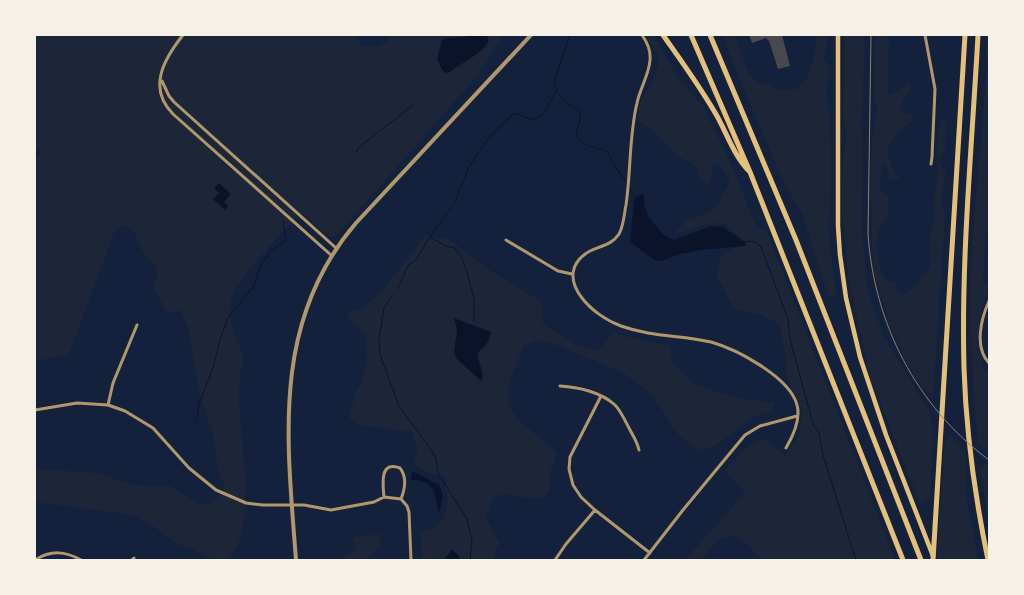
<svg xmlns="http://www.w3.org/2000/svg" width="1024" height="595" viewBox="0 0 1024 595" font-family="'Zilla Slab',serif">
	<rect width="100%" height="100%" fill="#14213d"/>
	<path fill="#1d2539" d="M35,35h320l7,11 18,1 13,-12h111l-26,40 -142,161h-8l-27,-24c-18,22 -64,64 -70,89 -3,12 1,27 5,38 2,6 6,11 7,17 1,7 -2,13 -3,19 -1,7 -1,15 -1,23 0,37 21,139 -13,162h-14l-21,-12 -12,-3 -30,-22 -16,-8 -98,-13v-33l63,4 34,12 38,1 28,17 8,2 12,-7 6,-14 -6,-14 -5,-36 -15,-45 -9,-59 -9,-20 -12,4 -15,-27 5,-11 -3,-12 -10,-8 -10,-22 -5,-7c-7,-2 -11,-1 -16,6l-45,121 -34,7v-198l7,-14 -7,-2z
		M645,35h9l24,43 25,28 30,62 22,56 5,6h6l129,330h-135l-11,-15 -15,-10 -15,4 -18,21h-16l60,-67 -21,-22 20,-22 20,-11 21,18 14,-21 3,-25 -14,-30 -3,-26 -6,-31 -18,-8 -27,-6 -18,-35 5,-18 12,-8 12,-2 1,-3 -21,-19 -16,-1 -35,12 10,-13 26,-10 9,-10 11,-20 -4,-6 -6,-12h-6l-5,21 -12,-8 1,-5 -4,-7 -15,-8 -21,-22 -21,-15 3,-17 12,-21 7,-19 -1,-6z
		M722,35h13c4,12 11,36 19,44 5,5 13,6 19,7l1,3c8,1 16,3 24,-1 12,-6 19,-41 19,-53h11l-4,25 4,4 1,10 -2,14 4,59v48l-3,33 8,65 -2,4 -6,-2 -21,-66c-1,-12 -9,-21 -15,-32 -4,-7 -6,-14 -11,-21 -20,-47 -40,-93 -59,-141z
		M845,35h19l-1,73 -3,17 2,6 1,30 -2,69 3,18 3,40 17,49 45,74 4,16 -3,72 -10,4 -50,-127 -21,-95 -7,-70 1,-53 4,-23 -4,-19z
		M875,35h14l-1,59 2,1 20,-12 1,5 -9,14 -2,9 12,4 2,4c-10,9 -28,21 -26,36 1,6 5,14 7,20l6,1 -6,4h-6l-2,-17h-5l-2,26 8,6c1,10 2,19 -4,27 -2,3 -5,6 -6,9 -4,15 1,37 8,50l10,2 2,9 5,3 11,-8 16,-20v-31l5,-17 -1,-16 4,-35c-3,-7 0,-43 4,-49h4l-1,31 -6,9v4l7,8 -5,31 4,12 -12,183c-20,-15 -33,-50 -44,-73v-3l-15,-47 -3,-44 2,-15 -3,-16 2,-58 5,-35 -3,-6z
		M987,35h2v187l-3,12 -3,47 6,5c-10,33 -15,52 -4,86l4,2v79l-11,-10c-6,-63 -9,-127 -6,-191 4,-62 10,-124 15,-186l-1,-11z
		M426,235l22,4 40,30 54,33 1,22 36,22 20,5 13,-18 57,13 3,15 21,23 48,15 33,3 -2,8 -18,7 -35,26 -18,9 -21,-15 -29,-44 -29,-21 -68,-28 -18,-4 -12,5 -15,38 -1,21 10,16 40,33 -9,21 1,16 -7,8 -21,-1 -16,-4 -13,5 -7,20 13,25 -7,17h-51l-2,-2 -4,2h-13l-2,-28c33,-7 27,-27 26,-54l-17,-5 -15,-9 4,-16 -7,-16 -53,-7 -9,-8 6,-22 8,-16 4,-21 -1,-23 -19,-19 4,-5 11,-2 21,-19z
		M952,436l14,20 1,43 11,61h-39l-2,-6 8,-115z
		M985,464l4,3v57l-9,-55z
		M380,534l-1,12 -11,13 -30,1 16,-9 2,-4 -3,-8 2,-2z"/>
	<path fill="#0b132b" d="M471,35h15l3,5c-4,12 -28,23 -39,32l-4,1 -4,-3 -5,-11 5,-19c9,-4 19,-1 29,-5z
		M219,183l12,11 -7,8 4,4 -3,4 -12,-11 6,-6 -5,-5z
		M641,194l3,2 1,11 4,10 14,18 11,5 37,-14 12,1 23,16 -1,3 -44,4 -21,4 -19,7 -7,-1 -24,-18 4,-42 1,-3z
		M454,318l37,14 -3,10 -10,11c-1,10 8,19 3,28l-23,-21 -4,-7 3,-23z
		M414,472l25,13 4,10 -3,16 -2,1c-2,-20 -5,-32 -27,-32v-7z
		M452,549l7,7 1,4h-16z"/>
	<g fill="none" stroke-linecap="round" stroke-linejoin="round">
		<path stroke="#0b132b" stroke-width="1" d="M570,35l-16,47c3,15 13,22 26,29v10l-4,12c5,14 21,14 32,19l4,10 15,21
			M356,153l2,-5 55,-43
			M629,186l6,12
			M455,202l14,-35 21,-31 24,-23 19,7 11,-7 12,-22
			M430,237l16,9 9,2 7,10 5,14 7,26v23
			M745,242c8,-1 9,-2 16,5l27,72 2,20 20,74 4,13 5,7 4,22 33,105
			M398,288l11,-24 6,-3 15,-24 21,-29
			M393,295l-9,13 -5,31 1,16 19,51 33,45 4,8 2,14 29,46 5,21 -2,20
			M196,422l3,-18 14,-36 7,-28 8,-22 25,-31 7,-20 11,-17 11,-6 4,-5 -3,-18"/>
	</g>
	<path fill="#48494c" d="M749,35h33l8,31 -12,3 -9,-28 -3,-3 -14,5z"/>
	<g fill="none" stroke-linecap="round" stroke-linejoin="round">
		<path stroke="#b1986c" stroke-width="3" d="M183,35c-19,24 -36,53 -10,79l158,141
			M642,35c5,7 9,15 8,25 -1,15 -10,28 -13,43 -8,33 -6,68 -11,102 -2,9 -2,20 -7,29 -7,11 -19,12 -29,17 -20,11 -22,29 -8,47 9,12 25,23 39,28 31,11 60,9 90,16 25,7 79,35 86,63 4,14 -4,31 -11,43
			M925,35l10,54 -3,68 -1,7
			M162,81l7,15 5,6 162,146
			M506,240l52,31 14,3
			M989,301c-8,18 -15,46 0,62
			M560,386c18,1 41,6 55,19 6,6 10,16 14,23 4,8 8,13 10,22
			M601,396l-31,61 -1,12 4,16 8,12 14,13 55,43
			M108,405l5,-22 24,-58
			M35,410l42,-7 31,2 17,6 28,17 36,40 27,22 30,13 17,2h41l27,5 43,-8 10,-5 17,2
			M384,497c-1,-12 -5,-37 16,-29 7,9 5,21 1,31
			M401,499l6,7 2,6 2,48
			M35,560c16,-10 30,-9 46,0
			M132,560l2,-2
			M555,560l11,-16 29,-34
			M644,560l39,-50 62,-75 15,-9 37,-10"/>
		<path stroke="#b1986c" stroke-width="4" d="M296,560c-9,-120 -25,-238 60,-337l175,-188"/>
		<path stroke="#e5c07b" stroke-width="4.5" d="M838,35v191l2,29 6,43 14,59 26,78 47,121"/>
		<path stroke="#e5c07b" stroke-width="5" d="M663,35c19,27 38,53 54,81 10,18 17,39 31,54
			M691,35l59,137 153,388
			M710,35l86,205 125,320
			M978,35c-6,111 -17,222 -14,333 2,65 11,129 24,192
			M933,560l32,-525"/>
		<path stroke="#918062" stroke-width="1" d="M871,35l-3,199c6,89 48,172 121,226"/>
	</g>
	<rect width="1024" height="595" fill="none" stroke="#f6f1e7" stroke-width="72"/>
</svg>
